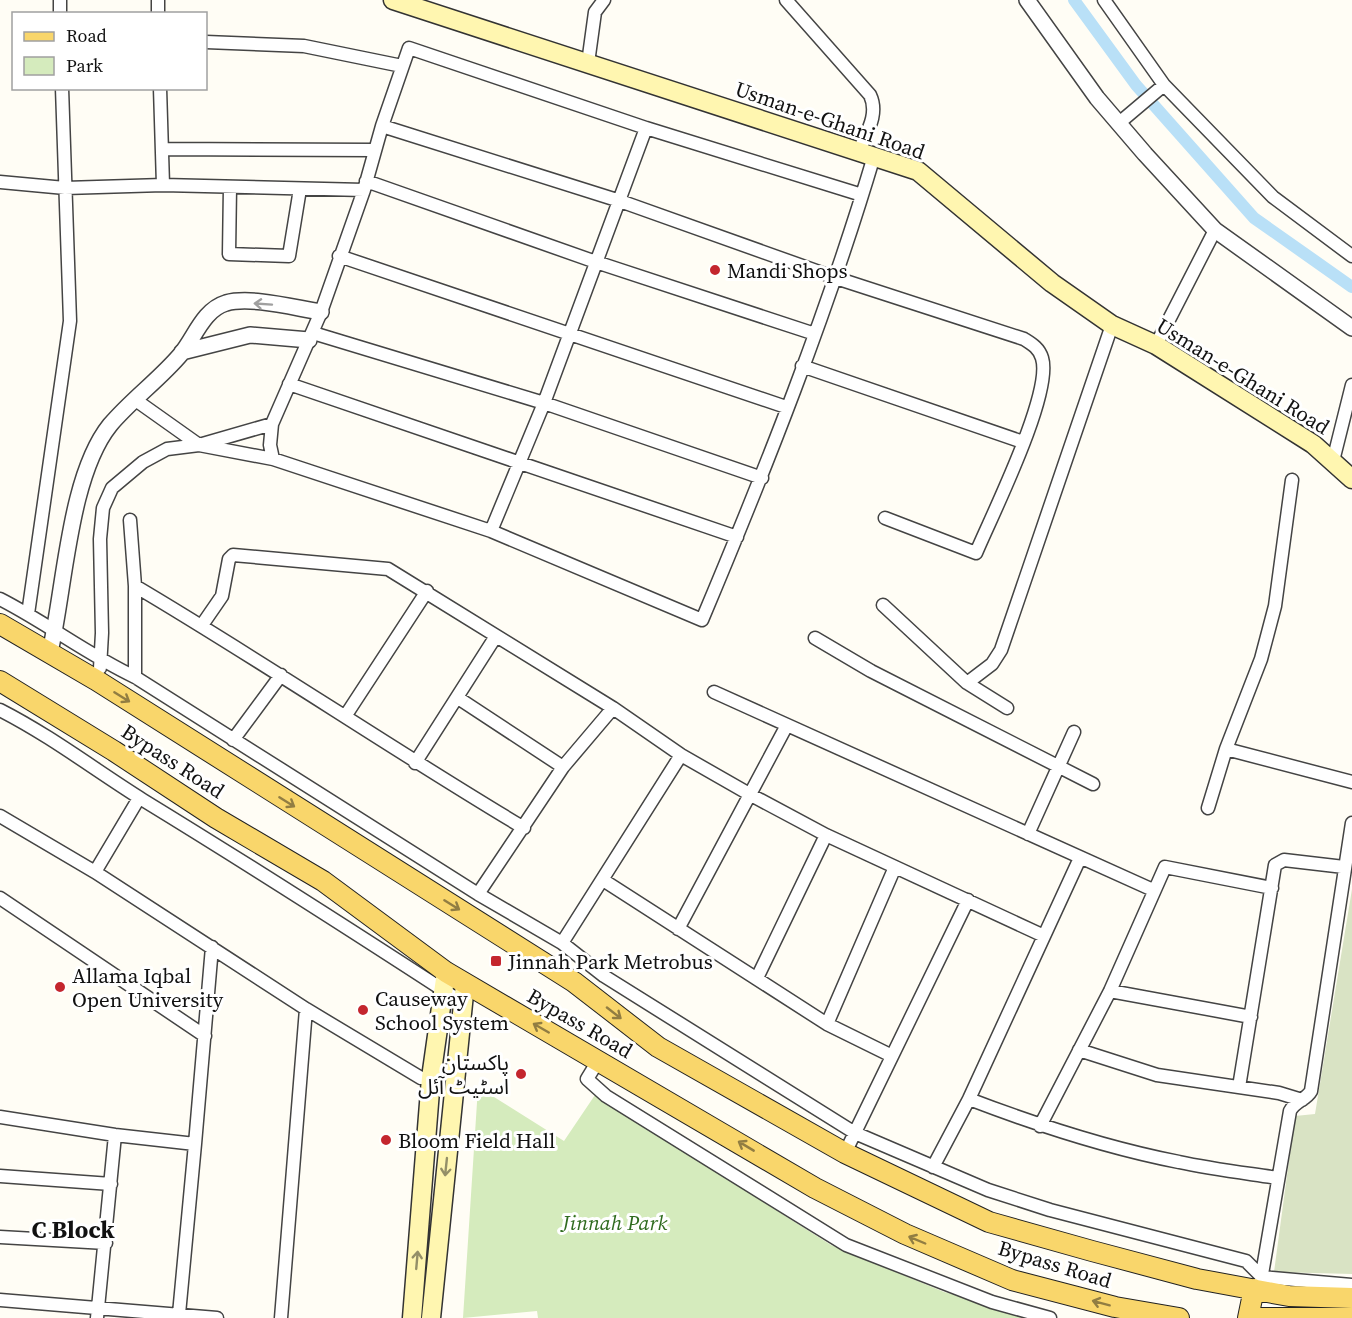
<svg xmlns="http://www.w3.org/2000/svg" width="1352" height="1318" viewBox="0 0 1352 1318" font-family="'Source Serif 4','Noto Sans Arabic',serif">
	<rect width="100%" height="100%" fill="#fffdf5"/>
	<path fill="#d5ebbd" d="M478,1087l86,54 31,-46 236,150 113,47 104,26h-510l-1,-7 -74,7z"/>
	<path fill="#d9e3c4" d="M1352,889v385l-78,-2 21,-156 20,-2z"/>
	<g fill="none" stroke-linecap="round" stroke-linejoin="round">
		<path stroke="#b9e0f7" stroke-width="12" d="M1074,0l62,85 118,133 98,69"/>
		<g stroke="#444" stroke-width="15">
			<path id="minor" d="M60,0v14
				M158,0v14
				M786,0l84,95c9,19 -3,37 -11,56
				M1104,0l60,85 109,112 79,59
				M206,42l98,4 98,20
				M588,63l7,-51 9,-12
				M160,88l3,97
				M1119,123l45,-38
				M382,126l238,75 216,77 188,61c8,5 15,9 18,19 11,35 -50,157 -66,195l-91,-35
				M162,149l213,1
				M366,181l230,81 219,72
				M0,182l65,6 98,-3 201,5
				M230,187l-1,67 60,2 11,-67
				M862,195l-216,-67 -237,-80 -27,78 -18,64 -43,122 -49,112 -2,21 3,14 218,72 211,89c64,-152 125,-306 172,-464
				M339,256l447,151
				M313,333l231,70 218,75
				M1156,345l59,-115
				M802,366l221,76
				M289,384l448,153
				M137,401l62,44 74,14
				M1333,461l19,-76
				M130,520l5,66v91
				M491,531l53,-128 102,-275
				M135,586c132,78 258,164 389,242
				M0,599c47,24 88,56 135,78l343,217 84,49 42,33 251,157 133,57 62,20 196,51 16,16 90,8
				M883,605l84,78 40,25
				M28,614l42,-293 -8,-233
				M202,625l20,-29 7,-37 4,-4 155,14 225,139 68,47 70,40 75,40 218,101
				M815,638l56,33 222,113
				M100,668l2,-35 -2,-94 3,-31 9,-20 31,-26 24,-13 32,-4 73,-21
				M967,683l25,-19 9,-14 111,-325
				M714,692l439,198
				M458,698l105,69
				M0,710c51,26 95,60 143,90 108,66 214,134 320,203
				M346,715l81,-124
				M233,740l48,-65
				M1226,749l126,33
				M415,763l81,-127
				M1208,808l18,-59 35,-90 14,-53 17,-126
				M0,816l95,56 211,137 -25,309
				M1028,834l46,-102
				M95,872l44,-74
				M603,880l224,144 65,32
				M478,894l85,-127 50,-59
				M0,898l205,138
				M678,929l109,-204
				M562,943l119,-188
				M757,978l69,-143
				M1110,991l141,26
				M306,1009l115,69h10l25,-11
				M827,1024l68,-157
				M1079,1050l78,25 122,18 23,7
				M598,1061l-11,18 19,17 240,149 146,57 58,16
				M1239,1087l36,-222 9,-5 60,7
				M969,1099c68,26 138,49 210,63 32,7 66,11 99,16
				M0,1117l115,18 80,9 -16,170
				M1040,1126l70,-135 55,-124 107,21
				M195,1144l17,-197
				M845,1153l123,-253
				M933,1167l36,-68 111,-241
				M0,1176l111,8
				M0,1237l106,6
				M1261,1280l29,-169c5,-10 16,-11 21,-20l41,-268
				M0,1300l217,18
				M97,1318l18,-183"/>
		</g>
		<g stroke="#444" stroke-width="18">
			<path id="tertiary" d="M1027,0l70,98 48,56 70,76 137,98
				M182,352l68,-17 59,5
				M50,652c15,-65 19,-176 60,-227 21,-25 50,-46 71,-71 14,-17 22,-44 45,-51 25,-7 69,5 95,9"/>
		</g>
		<g stroke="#333" stroke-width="21">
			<path id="secondary" d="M393,0l525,171 134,112 60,42 44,20 157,99 39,35
				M412,1318l19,-240 15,-106
				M431,1318l34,-334"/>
		</g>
		<g stroke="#222" stroke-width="22">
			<path id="primary" d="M0,624l96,56 478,302 84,65 187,106 144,69 103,29 105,28 92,17 63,2
				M0,681l114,70 102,67 107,63 123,91 369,216 90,46 107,46 103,27 64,11
				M1248,1318l6,-29
				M1261,1318h91"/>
		</g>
		<use href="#minor" stroke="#fff" stroke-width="12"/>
		<use href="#tertiary" stroke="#fff" stroke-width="15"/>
		<use href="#secondary" stroke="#fff6b0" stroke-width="18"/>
		<use href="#primary" stroke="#f9d66b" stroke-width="20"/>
	</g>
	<defs><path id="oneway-shaft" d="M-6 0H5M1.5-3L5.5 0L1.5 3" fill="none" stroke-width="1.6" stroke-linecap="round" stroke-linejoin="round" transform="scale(1.5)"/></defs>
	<use stroke="#a0a0a0" href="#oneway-shaft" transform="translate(263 304) rotate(-176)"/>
	<g stroke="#917d42">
		<use href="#oneway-shaft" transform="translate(122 697) rotate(32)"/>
		<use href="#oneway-shaft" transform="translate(287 802) rotate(32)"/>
		<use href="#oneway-shaft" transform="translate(452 905) rotate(32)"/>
		<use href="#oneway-shaft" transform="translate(614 1013) rotate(38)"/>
		<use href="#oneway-shaft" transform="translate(541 1028) rotate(-150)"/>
		<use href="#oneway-shaft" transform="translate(746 1146) rotate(-149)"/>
		<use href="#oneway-shaft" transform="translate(917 1240) rotate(-157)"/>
		<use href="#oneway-shaft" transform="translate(1101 1303) rotate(-165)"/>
	</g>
	<g stroke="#948f68">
		<use href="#oneway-shaft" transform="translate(446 1167) rotate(96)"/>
		<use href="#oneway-shaft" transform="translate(417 1260) rotate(-85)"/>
	</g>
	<g fill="#c4262e" stroke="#fff" stroke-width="2">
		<circle cx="715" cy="270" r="6"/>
		<rect x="490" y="955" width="12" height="12" rx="3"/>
		<circle cx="60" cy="987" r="6"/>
		<circle cx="363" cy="1010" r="6"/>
		<circle cx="521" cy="1074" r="6"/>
		<circle cx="386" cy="1140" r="6"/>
	</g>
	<g text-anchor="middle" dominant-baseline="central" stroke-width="6" stroke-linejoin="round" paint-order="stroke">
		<g font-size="21" fill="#111" stroke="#fff">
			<text transform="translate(830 120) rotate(19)">Usman-e-Ghani Road</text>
			<text transform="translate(1243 376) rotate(32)">Usman-e-Ghani Road</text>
			<text transform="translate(173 761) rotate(33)">Bypass Road</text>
			<text transform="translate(580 1023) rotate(30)">Bypass Road</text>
			<text transform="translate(1055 1264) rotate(17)">Bypass Road</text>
		</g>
		<g font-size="21" fill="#111" stroke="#fff" text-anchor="start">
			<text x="727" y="270">Mandi Shops</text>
			<text x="508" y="961">Jinnah Park Metrobus</text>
			<text x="72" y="975">Allama Iqbal<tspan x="72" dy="24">Open University</tspan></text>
			<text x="375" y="998">Causeway<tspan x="375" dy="24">School System</tspan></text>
			<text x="509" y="1062" text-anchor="end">پاکستان<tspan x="509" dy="24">اسٹیٹ آئل</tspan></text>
			<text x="398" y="1140">Bloom Field Hall</text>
		</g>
		<g font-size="21" font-style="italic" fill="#2f6b1f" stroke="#fff">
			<text x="615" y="1222">Jinnah Park</text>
		</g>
		<g font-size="24" font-weight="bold" fill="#111" stroke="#fff">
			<text x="73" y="1229">C Block</text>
		</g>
	</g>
	<rect x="12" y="12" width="195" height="78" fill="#ffffff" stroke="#a0a0a0" stroke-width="1.5"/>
	<rect x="24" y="32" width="30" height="9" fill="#f9d66b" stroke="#a0a0a0" stroke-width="1.5"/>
	<text x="66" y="42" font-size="18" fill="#111111">Road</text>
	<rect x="24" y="57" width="30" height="18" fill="#d5ebbd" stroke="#a0a0a0" stroke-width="1.5"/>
	<text x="66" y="72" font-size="18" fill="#111111">Park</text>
</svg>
